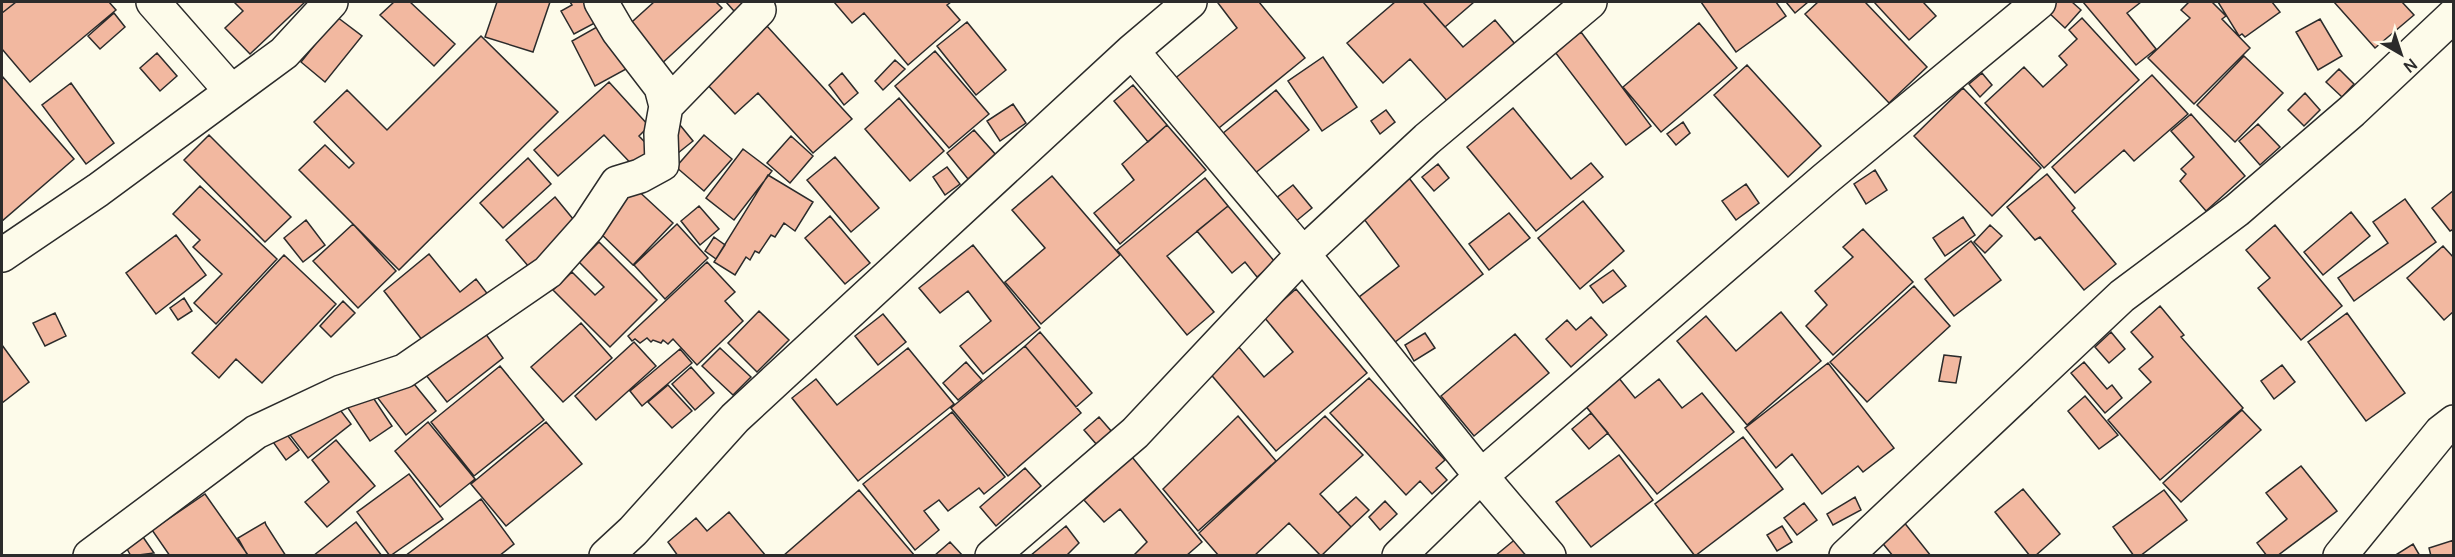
<svg xmlns="http://www.w3.org/2000/svg" width="2455" height="557" viewBox="0 0 2455 557" font-family="Manrope,sans-serif">
	<rect width="100%" height="100%" fill="#fdfbea"/>
	<path fill="#f2b8a0" stroke="#2b2b2b" stroke-width="1.5" d="M2,2h14l-14,11z
		M16,2h93l7,8 -86,72 -28,-33v-36z
		M234,2h71l-55,52 -25,-26 18,-17z
		M394,2h16l45,42 -21,22 -54,-51z
		M497,2h53l-17,50 -48,-15z
		M570,2h27l9,15 -32,17 -13,-23 11,-6z
		M654,2h62l6,6 -64,59 -35,-37z
		M726,2h21l-13,9z
		M834,2h117l-4,3 13,15 -52,45 -44,-52 -12,10z
		M1220,2h39l46,56 -91,74 -41,-52 64,-52 -19,-25z
		M1395,2h28l40,45 32,-27 20,24 -66,59 -39,-44 -27,24 -36,-40z
		M1423,2h51l-29,25z
		M1701,2h75l10,14 -50,36z
		M1786,2h22l-13,11z
		M1818,2h47l62,65 -38,36 -84,-89z
		M1874,2h49l13,14 -27,24z
		M2055,2h17l9,8 -16,18 -18,-17z
		M2083,2h58l-14,11 29,36 -20,16z
		M2189,2h23l14,14 -4,3 28,29 -56,56 -46,-46 42,-40 -9,-8z
		M2218,2h54l8,10 -35,25 -3,-3 -3,2z
		M2334,2h68l12,13 -39,33z
		M114,13l11,14 -25,22 -12,-13z
		M337,17l25,19 -37,46 -24,-20z
		M2082,18l57,62 -95,88 -59,-65 39,-36 19,20 24,-22 -8,-9 18,-17 -8,-9z
		M2320,19l22,37 -24,14 -22,-38z
		M967,22l39,48 -30,25 -39,-49z
		M604,23l24,45 -33,18 -23,-45z
		M1699,23l38,45 -76,64 -38,-45z
		M766,25l86,94 -39,34 -55,-60 -23,21 -31,-33z
		M1581,32l70,94 -25,19 -71,-93z
		M481,36l77,76 -159,158 -100,-100 26,-25 24,23 5,-5 -40,-41 33,-32 40,40z
		M935,51l54,63 -40,34 -54,-62z
		M157,53l20,23 -17,15 -20,-23z
		M2244,56l39,37 -48,49 -38,-37z
		M1323,57l34,50 -35,24 -34,-50z
		M895,60l10,9 -22,21 -8,-9z
		M1747,65l74,81 -33,31 -74,-82z
		M2339,69l15,15 -12,13 -16,-15z
		M842,73l16,20 -14,12 -15,-20z
		M1982,73l10,12 -12,12 -11,-13z
		M2152,75l36,39 -54,47 -10,-11 -49,43 -23,-26z
		M2,76l72,83 -72,62z
		M609,82l40,44 -10,10 18,19 -18,17 -35,-37 -46,41 -24,-26z
		M71,83l43,60 -28,21 -44,-59z
		M1133,85l34,40 -19,17 -34,-41z
		M1963,88l78,80 -49,48 -78,-80z
		M1276,90l33,40 -55,44 -32,-40z
		M2305,93l15,17 -16,16 -16,-16z
		M899,98l45,53 -34,30 -45,-52z
		M1013,104l13,19 -26,18 -13,-20z
		M1513,108l58,71 20,-16 12,14 -67,54 -69,-84z
		M1386,110l9,12 -15,12 -9,-13z
		M2191,114l54,62 -39,35 -26,-30 6,-7 -5,-5 13,-12 -23,-26z
		M1683,122l7,11 -14,12 -9,-11z
		M2258,124l22,23 -20,18 -21,-24z
		M680,125l13,16 -15,12 -13,-16z
		M1167,125l39,45 -86,74 -26,-31 40,-33 -12,-16z
		M974,130l22,25 -28,24 -21,-26z
		M209,135l82,82 -26,25 -81,-82z
		M704,135l28,24 -28,32 -28,-24z
		M791,136l22,20 -23,27 -23,-20z
		M743,149l29,22 -38,49 -28,-22z
		M835,157l44,51 -28,24 -44,-52z
		M528,158l23,26 -48,44 -23,-25z
		M1438,164l11,14 -15,13 -12,-14z
		M947,167l13,17 -15,11 -12,-18z
		M1875,170l12,20 -21,14 -12,-20z
		M2047,174l28,34 -3,3 44,53 -32,26 -44,-53 -5,3 -28,-33z
		M768,175l45,27 -18,29 -11,-8 -9,14 -4,-2 -12,18 -4,-2 -5,9 -4,-3 -11,18 -21,-13z
		M1052,176l68,79 -79,69 -36,-42 40,-34 -33,-38z
		M1205,178l23,28 -61,50 47,56 -27,23 -70,-85z
		M1409,178l74,96 -93,72 -36,-45 45,-35 -38,-51z
		M1746,184l13,19 -23,17 -14,-19z
		M1293,185l19,23 -23,19 -18,-25z
		M200,186l77,73 -61,65 -22,-21 28,-29 -29,-27 7,-7 -27,-26z
		M633,186l40,37 -40,42 -39,-38z
		M2454,190v39l-4,2 -18,-23z
		M555,197l23,28 -49,42 -23,-27z
		M2405,199l31,43 -82,59 -16,-23 50,-35 -15,-21z
		M1583,201l41,50 -44,38 -42,-51z
		M699,206l20,23 -19,16 -19,-24z
		M1228,206l47,56 -18,15 -12,-15 -13,11 -35,-42z
		M2351,212l19,24 -47,39 -19,-23z
		M1509,213l21,25 -41,32 -20,-26z
		M830,216l40,47 -25,21 -40,-46z
		M1963,217l12,18 -30,21 -12,-18z
		M306,220l19,25 -22,17 -19,-24z
		M353,224l43,47 -38,37 -45,-47z
		M677,224l31,34 -43,41 -31,-34z
		M1990,225l12,11 -17,17 -11,-11z
		M2275,225l67,81 -41,34 -43,-52 12,-10 -24,-28z
		M1863,229l50,53 -80,73 -27,-29 21,-21 -12,-14 38,-34 -10,-10z
		M176,235l30,40 -50,39 -30,-41z
		M714,237l11,8 -9,14 -11,-8z
		M1971,241l30,39 -47,36 -29,-37z
		M599,242l58,58 -47,47 -57,-57 19,-18 23,23 9,-8 -25,-25z
		M973,245l67,83 -57,46 -23,-28 31,-25 -23,-30 -28,22 -21,-25z
		M2443,246l11,12v53l-10,9 -37,-42z
		M429,254l31,38 16,-13 17,22 -63,49 -46,-59z
		M284,255l52,49 -74,79 -26,-24 -17,19 -27,-25z
		M707,262l28,30 -10,9 18,20 -46,44 -24,-26 -5,5 -5,-4 -2,3 -8,-3 -2,2 -4,-4 -7,5 -5,-4 -3,2 -4,-5z
		M1613,270l13,16 -23,17 -13,-17z
		M1914,286l36,40 -83,76 -37,-40z
		M1296,289l71,84 -91,78 -68,-80 30,-25 26,31 29,-25 -29,-35z
		M184,298l8,13 -14,9 -8,-12z
		M343,301l12,12 -24,24 -11,-11z
		M2160,306l24,29 -3,2 62,71 -83,72 -52,-60 43,-38 -12,-13 14,-12 -22,-25z
		M759,311l30,29 -32,32 -29,-29z
		M1781,312l40,49 -74,64 -70,-84 29,-25 30,35z
		M55,313l11,23 -21,10 -12,-23z
		M2347,313l58,80 -39,28 -58,-79z
		M883,314l23,28 -28,23 -23,-29z
		M1591,317l16,18 -36,32 -25,-28 21,-19 9,10z
		M581,323l31,35 -49,44 -32,-35z
		M480,326l23,32 -56,44 -25,-32z
		M1040,332l52,61 -16,14 -51,-61z
		M2111,332l14,17 -16,14 -14,-16z
		M1425,333l10,15 -21,13 -9,-16z
		M1515,334l34,39 -75,63 -33,-40z
		M634,342l22,24 -60,54 -21,-24z
		M2,345l27,37 -27,21z
		M1025,346l56,67 -73,63 -57,-68z
		M720,348l31,29 -18,18 -31,-29z
		M908,348l46,56 -96,77 -66,-83 24,-19 21,26z
		M680,349l12,14 -50,43 -12,-15z
		M1944,355l17,2 -5,26 -17,-2z
		M966,362l16,18 -24,20 -15,-17z
		M2084,362l23,27 5,-4 10,13 -17,15 -34,-40z
		M1828,363l66,85 -31,24 -5,-6 -36,28 -30,-40 -16,14 -31,-40z
		M2282,365l13,17 -21,17 -13,-18z
		M500,366l44,54 -70,56 -43,-54z
		M691,367l23,26 -19,17 -23,-26z
		M406,374l30,37 -30,24 -29,-38z
		M1618,377l17,21 24,-19 23,29 20,-15 32,39 -77,62 -73,-90z
		M1369,378l76,82 -9,8 11,12 -15,14 -12,-13 -14,14 -76,-82z
		M668,385l24,26 -20,17 -24,-26z
		M366,387l26,39 -22,15 -26,-39z
		M2085,396l33,39 -19,14 -31,-38z
		M331,398l20,26 -43,34 -21,-27z
		M2242,410l19,20 -80,72 -18,-19z
		M952,412l53,65 -21,17 -5,-6 -31,23 -9,-11 -15,11 15,19 -24,20 -52,-66z
		M1591,413l17,20 -19,16 -17,-20z
		M1238,416l38,45 -78,70 -35,-42z
		M1325,416l38,39 -43,39 31,33 -30,29 -32,-33 -35,33h-35l-20,-23z
		M1099,417l13,15 -15,13 -13,-15z
		M428,422l47,57 -35,28 -45,-56z
		M546,422l36,42 -76,62 -35,-42z
		M285,432l14,18 -13,10 -13,-18z
		M1743,437l40,52 -88,67 -40,-52z
		M336,440l39,46 -48,41 -22,-25 24,-20 -17,-22z
		M1619,455l34,45 -62,47 -35,-45z
		M1132,457l70,85 -16,14h-53l14,-14 -27,-33 -16,13 -20,-22z
		M2301,466l36,45 -60,45h-10l-10,-13 30,-24 -21,-26z
		M1025,468l16,18 -45,40 -16,-19z
		M409,474l34,45 -53,37 -33,-44z
		M2023,489l37,45 -25,22h-5l-35,-44z
		M859,490l56,66h-132z
		M2164,490l23,30 -47,36h-6l-21,-29z
		M205,494l43,61 -78,1 -18,-26z
		M1356,497l13,13 -18,17 -13,-14z
		M1855,497l6,13 -28,15 -6,-11z
		M481,499l33,45 -15,12h-94z
		M1385,501l12,13 -17,16 -11,-13z
		M1804,503l13,17 -20,15 -13,-17z
		M729,512l37,44h-88l-10,-14 28,-24 11,13z
		M1903,521l28,35h-38l-13,-16z
		M265,522l1,3 20,31h-38l-10,-18z
		M356,522l26,34h-69z
		M1066,526l13,17 -13,13h-36z
		M1782,526l10,16 -15,9 -10,-16z
		M143,537l11,16 -23,3 -4,-7z
		M1518,537l14,19h-37z
		M2454,540v16h-23l-2,-8z
		M950,542l13,14h-29z
		M2413,544l7,12h-26z"/>
	<g fill="none" stroke-linecap="round" stroke-linejoin="round">
		<g stroke="#2b2b2b" stroke-width="36">
			<path id="minor" d="M153,2l78,89
				M1132,51l171,203 178,222 68,80
				M666,106l93,-96
				M2,255l96,-65 186,-137 47,-51
				M90,556l166,-124 85,-40 63,-21 144,-99 40,-45 29,-44 23,-7 22,-12 -1,-30 5,-28 -5,-19 -43,-56 -17,-29
				M606,556l27,-25 102,-113 397,-367 58,-49
				M992,556l143,-123 168,-179 124,-115 163,-137
				M1399,556l82,-80 344,-297 214,-177
				M1846,556l276,-260 115,-86 115,-99 102,-96
				M2340,556l101,-124 13,-10"/>
		</g>
		<use href="#minor" stroke="#fdfbea" stroke-width="33"/>
	</g>
	<rect width="2455" height="557" fill="none" stroke="#2b2b2b" stroke-width="6"/>
	<g transform="translate(2401 54) rotate(141)" stroke="#fdfbea" stroke-width="4.5" paint-order="stroke">
	<path d="M0-4.5L10 22L0 15L-10 22Z" fill="#2b2b2b"/>
	<text y="-9" font-size="16" font-weight="bold" text-anchor="middle" fill="#2b2b2b">N</text>
	</g>
</svg>
